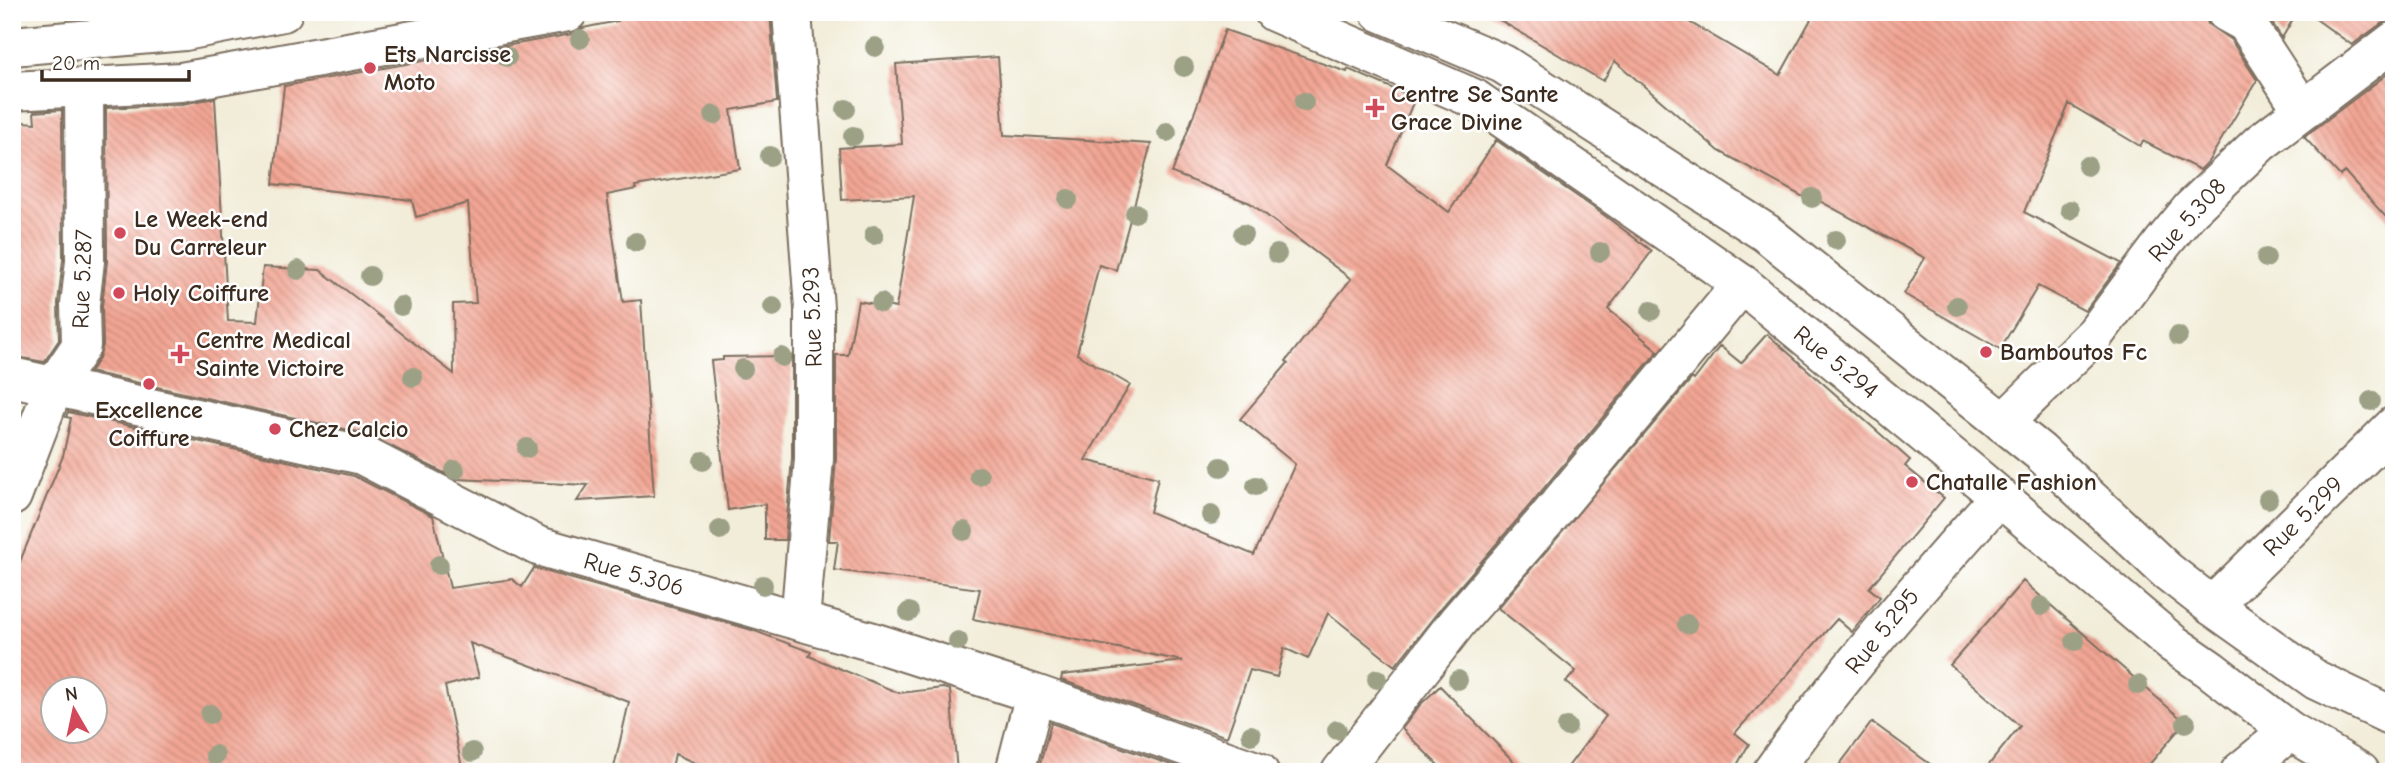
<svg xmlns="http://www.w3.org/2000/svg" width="2406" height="784" viewBox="0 0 2406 784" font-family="'Comic Neue',sans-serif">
	<defs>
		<pattern id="building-back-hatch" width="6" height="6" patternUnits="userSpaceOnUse" patternTransform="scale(1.75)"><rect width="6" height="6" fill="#f3a694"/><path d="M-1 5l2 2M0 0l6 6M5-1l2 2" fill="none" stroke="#c68778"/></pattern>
	</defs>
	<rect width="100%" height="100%" fill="#fff"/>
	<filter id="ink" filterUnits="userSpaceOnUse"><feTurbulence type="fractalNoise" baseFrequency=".0143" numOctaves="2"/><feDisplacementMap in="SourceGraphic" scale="14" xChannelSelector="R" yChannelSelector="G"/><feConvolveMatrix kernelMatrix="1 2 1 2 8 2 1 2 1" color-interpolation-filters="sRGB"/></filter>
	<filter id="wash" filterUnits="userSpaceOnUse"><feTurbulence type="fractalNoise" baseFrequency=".00686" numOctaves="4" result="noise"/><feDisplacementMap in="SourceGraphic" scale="28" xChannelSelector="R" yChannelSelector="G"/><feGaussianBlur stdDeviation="1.57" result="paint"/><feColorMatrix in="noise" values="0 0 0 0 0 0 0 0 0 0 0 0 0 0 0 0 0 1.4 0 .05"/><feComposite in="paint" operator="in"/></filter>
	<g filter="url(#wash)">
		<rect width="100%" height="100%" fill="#f2edd9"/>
		<g id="blocks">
			<path fill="url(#building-back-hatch)" fill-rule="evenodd" d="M617,12h153l7,90 -46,8 9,59 -105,17 1,3 -29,6 16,107 18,-2 13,196 -77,5 11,-16 -132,-6 -89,-45 -277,-62 9,-14 4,-13 -1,-39 5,-45 -1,-153 76,-4 33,-6 13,223 29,1 6,-55 57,3 134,104 -1,-70 23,-1 -8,-100 -52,14 -4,-17 -139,-16 11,-98 288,-52 11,-6 35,-7z
				M1486,12h186l108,63 35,-63h389l4,12 23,16 26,40 -49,82 -8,8 -57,-29 -3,5 -71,-42 -45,108 97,51 -36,48 -47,-25 -38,63 -96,-55 21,-36 -118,-64 -2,4 -86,-47 -104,-90 -12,20z
				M2265,12h32l-15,26z
				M2306,12h88v8l-13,4 -29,21z
				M1225,30l122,42 1,-3 67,29 -28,67 62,47 47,-72 108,75 48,36 -44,58 50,42 -128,154 -88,102 -47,59 -67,-53 -20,46 -24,-11 -7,29 -27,-7 -23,67 -166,-57 1,-5 121,-14 -210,-42 7,-30 -146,-19 4,-29h-9l7,-82v-104h12l10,-54 38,7 18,-112 -72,4 -3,-52 63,-4 -6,-80 102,-7 6,78 147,9 -35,126 -17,-5 -22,89 53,31 -45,75 73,18 -8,34 104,43 41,-91 -55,-45 48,-56 -2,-2 65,-82 -101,-76 -78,-30z
				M2394,69v157l-49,-54 -5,4 -36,-39z
				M62,110l1,150 -5,43 1,37 -15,22 -32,-6v-235l23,2 -1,-11z
				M1767,334l143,126 -5,6 39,32 -75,90 11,9 -28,35 -15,-13 -102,114 14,11 -16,28h-169l42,-56 -40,-34 10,-11 -78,-63 194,-230 2,2 26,-34 21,17z
				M792,356v102l-7,82h-20v-36l-37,6 -17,-149 12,-1v-3z
				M68,412l286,64 79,40 17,72 62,-9 10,8 12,-19 218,62 59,22 -2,4 90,37 44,-5 7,2 7,82h-242l-40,-18 -4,18h-58l16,-70 -159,-59 9,34 -34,9 18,86h-451v-191l51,-125 8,-38 -5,-1zM52,690h42v42h-42z
				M2023,581l162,141 -42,50h-160l37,-46 -70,-61z
				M1440,686l84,86h-79l-43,-43 18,-24z
				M1872,722l69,50h-107z
				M1051,723l126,44 -1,5h-138z"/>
		</g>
	</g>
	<g filter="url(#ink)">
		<use href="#blocks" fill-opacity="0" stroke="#7b6e5f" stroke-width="2"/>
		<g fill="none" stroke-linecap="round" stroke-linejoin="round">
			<g stroke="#7b6e5f" stroke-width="42">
				<path id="minor" d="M792,12l22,296v151l-14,162
					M2226,12l20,11 56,86
					M12,377l350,78 176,91 335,96 162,52 224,78
					M2003,423l92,-89 68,-91 28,-34 69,-66 134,-102
					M12,496l42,-110 27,-40 -1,-41 5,-44 -1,-173
					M2212,606l182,-180
					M1015,772l20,-78
					M1341,772l117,-151 89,-102 195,-235
					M1772,772c69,-97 148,-187 227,-275
					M2240,772l50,-41"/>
			</g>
			<g stroke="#7b6e5f" stroke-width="42">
				<path id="major" d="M1274,12l201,87 267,185 227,187 203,172 39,27 79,61 70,41
					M1380,12l123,52 263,169 274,219 127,119 45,35 104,74 78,37
					M12,46l173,-15 98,-19
					M12,91l169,-9 387,-70"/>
			</g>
			<use href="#minor" stroke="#fff" stroke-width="38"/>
			<use href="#major" stroke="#fff" stroke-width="38"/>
		</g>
		<g fill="#9ca186">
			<circle cx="580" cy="39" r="10"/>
			<circle cx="875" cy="47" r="10"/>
			<circle cx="507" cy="57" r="10"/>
			<circle cx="1184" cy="67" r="10"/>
			<circle cx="1304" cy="102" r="10"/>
			<circle cx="846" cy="109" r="10"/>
			<circle cx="714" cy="115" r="10"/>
			<circle cx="1167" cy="132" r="10"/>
			<circle cx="853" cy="136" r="10"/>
			<circle cx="770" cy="156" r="10"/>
			<circle cx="2087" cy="166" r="10"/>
			<circle cx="1812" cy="198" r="10"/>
			<circle cx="1068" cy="199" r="10"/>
			<circle cx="2070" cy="210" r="10"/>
			<circle cx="1135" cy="213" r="10"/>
			<circle cx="1243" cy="234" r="10"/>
			<circle cx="874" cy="235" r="10"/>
			<circle cx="1836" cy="240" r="10"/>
			<circle cx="636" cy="242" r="10"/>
			<circle cx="1600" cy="252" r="10"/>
			<circle cx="1277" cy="254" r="10"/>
			<circle cx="2266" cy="258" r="10"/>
			<circle cx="298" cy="270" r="10"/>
			<circle cx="370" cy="276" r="10"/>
			<circle cx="881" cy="303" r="10"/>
			<circle cx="401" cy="306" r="10"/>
			<circle cx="1957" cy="306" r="10"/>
			<circle cx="773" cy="307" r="10"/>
			<circle cx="1651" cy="311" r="10"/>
			<circle cx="2178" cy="336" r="10"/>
			<circle cx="782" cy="357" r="10"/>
			<circle cx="743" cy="369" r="10"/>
			<circle cx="413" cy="377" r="10"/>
			<circle cx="2371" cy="401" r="10"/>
			<circle cx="527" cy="448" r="10"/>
			<circle cx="703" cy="461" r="10"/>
			<circle cx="1221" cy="467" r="10"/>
			<circle cx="455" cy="470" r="10"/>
			<circle cx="979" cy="476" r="10"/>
			<circle cx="1256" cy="486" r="10"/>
			<circle cx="2268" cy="499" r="10"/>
			<circle cx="1211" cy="515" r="10"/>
			<circle cx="720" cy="530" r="10"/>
			<circle cx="964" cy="531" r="10"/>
			<circle cx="439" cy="565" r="10"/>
			<circle cx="763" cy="585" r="10"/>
			<circle cx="2041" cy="606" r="10"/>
			<circle cx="909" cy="612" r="10"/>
			<circle cx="1687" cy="624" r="10"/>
			<circle cx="958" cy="641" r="10"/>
			<circle cx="2075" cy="641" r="10"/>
			<circle cx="1377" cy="679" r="10"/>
			<circle cx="1458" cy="680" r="10"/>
			<circle cx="2138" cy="685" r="10"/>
			<circle cx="210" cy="714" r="10"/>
			<circle cx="2186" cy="723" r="10"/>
			<circle cx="1567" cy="727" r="10"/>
			<circle cx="1337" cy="730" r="10"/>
			<circle cx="1251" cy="735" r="10"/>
			<circle cx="472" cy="752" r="10"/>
			<circle cx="215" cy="755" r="10"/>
		</g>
	</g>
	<g fill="#d1495b" stroke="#fff" stroke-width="2.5">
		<circle cx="370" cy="68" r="7"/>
		<path d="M1371.5 97.5h7v7h7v7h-7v7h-7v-7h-7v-7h7z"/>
		<circle cx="120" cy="233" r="7"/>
		<circle cx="119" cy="293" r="7"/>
		<circle cx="1986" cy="352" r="7"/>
		<path d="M176.5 343.5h7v7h7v7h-7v7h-7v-7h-7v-7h7z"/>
		<circle cx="149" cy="384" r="7"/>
		<circle cx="275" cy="429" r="7"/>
		<circle cx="1912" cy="482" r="7"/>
	</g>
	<g text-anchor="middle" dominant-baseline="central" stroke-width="5" stroke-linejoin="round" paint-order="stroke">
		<g font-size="24" font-weight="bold" fill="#3b2a1e" stroke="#fff" text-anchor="start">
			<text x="384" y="54">Ets Narcisse<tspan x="384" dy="28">Moto</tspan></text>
			<text x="1391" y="94">Centre Se Sante<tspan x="1391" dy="28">Grace Divine</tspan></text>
			<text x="134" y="219">Le Week-end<tspan x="134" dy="28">Du Carreleur</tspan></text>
			<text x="133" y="293">Holy Coiffure</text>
			<text x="196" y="340">Centre Medical<tspan x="196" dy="28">Sainte Victoire</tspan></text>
			<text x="2000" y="352">Bamboutos Fc</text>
			<text x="149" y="410" text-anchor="middle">Excellence<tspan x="149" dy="28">Coiffure</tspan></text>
			<text x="289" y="429">Chez Calcio</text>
			<text x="1926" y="482">Chatalle Fashion</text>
		</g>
		<g font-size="24" fill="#3b2a1e" stroke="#fff">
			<text transform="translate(2187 220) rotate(-48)">Rue 5.308</text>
			<text transform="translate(82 279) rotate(-88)">Rue 5.287</text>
			<text transform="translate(812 317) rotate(-92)">Rue 5.293</text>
			<text transform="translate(1836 362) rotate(39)">Rue 5.294</text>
			<text transform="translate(2303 516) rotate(-45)">Rue 5.299</text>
			<text transform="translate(634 574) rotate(16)">Rue 5.306</text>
			<text transform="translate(1882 631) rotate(-51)">Rue 5.295</text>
		</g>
	</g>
	<rect width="2406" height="784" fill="none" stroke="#fff" stroke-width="42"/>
	<g transform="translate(74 710) rotate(351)"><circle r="33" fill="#ffffff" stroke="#b1aaa5" stroke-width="2"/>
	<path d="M0-5L12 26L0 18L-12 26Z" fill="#d1495b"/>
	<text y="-10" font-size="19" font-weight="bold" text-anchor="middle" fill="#3b2a1e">N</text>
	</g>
	<path d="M42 70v10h147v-10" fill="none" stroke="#3b2a1e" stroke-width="3.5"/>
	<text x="52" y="70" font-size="21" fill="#3b2a1e" stroke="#ffffff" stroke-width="5" paint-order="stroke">20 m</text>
</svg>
